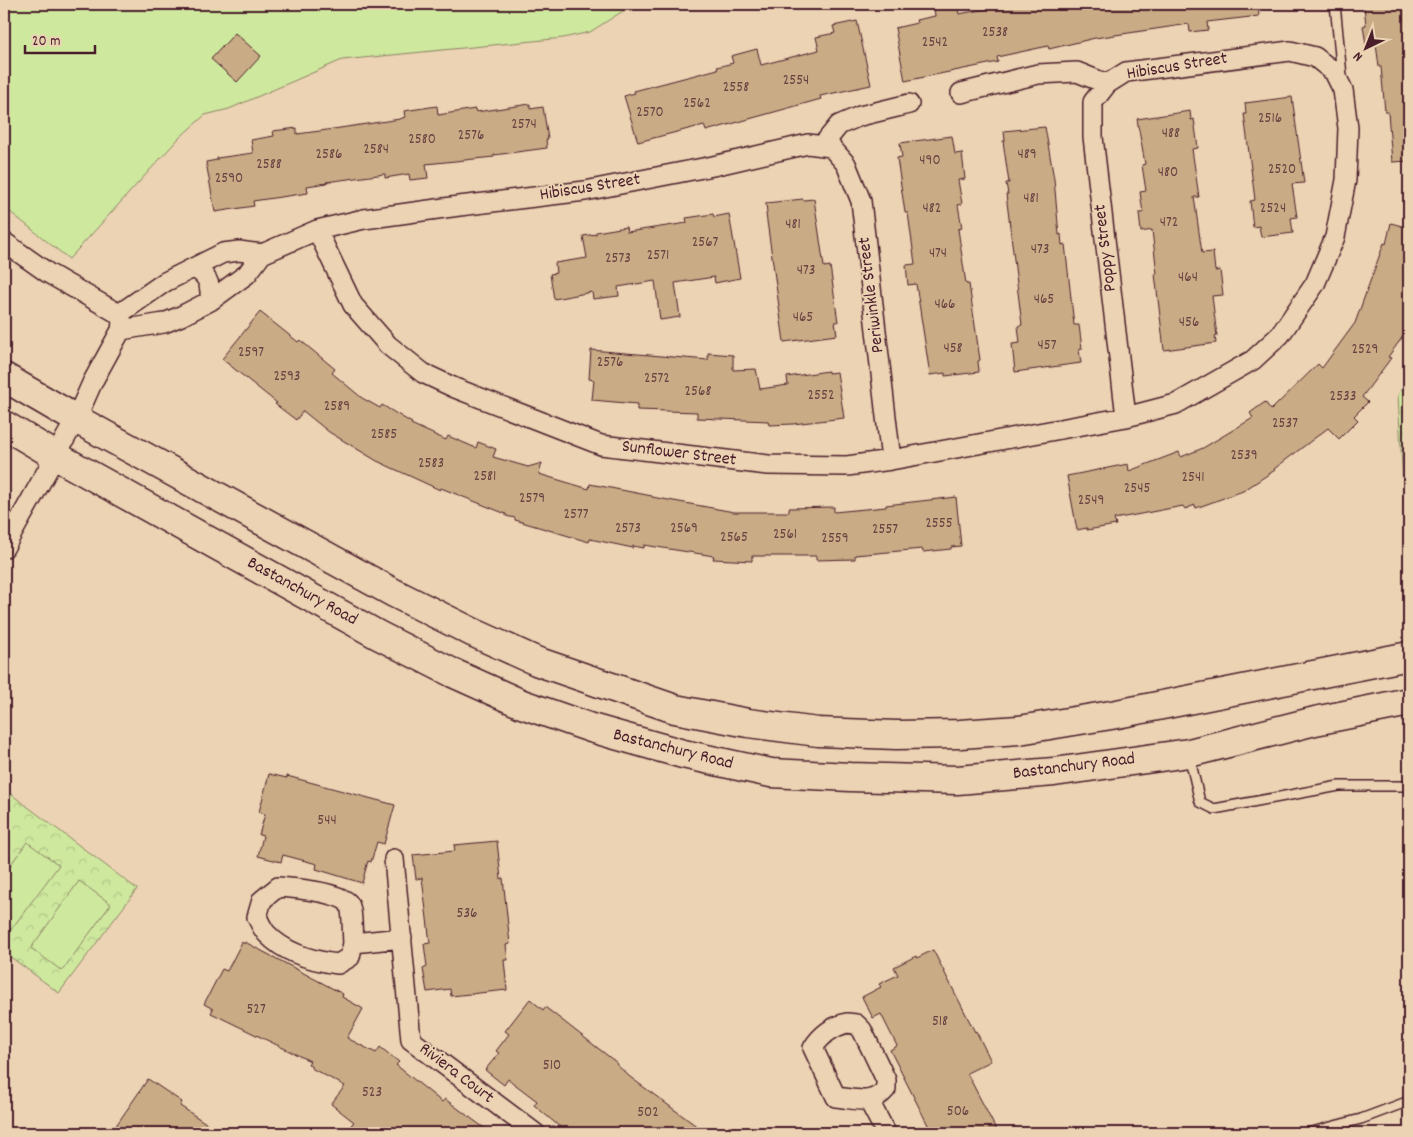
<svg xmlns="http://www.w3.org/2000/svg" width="1413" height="1137" viewBox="0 0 1413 1137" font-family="Dekko,sans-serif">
	<defs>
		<pattern id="forest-crowns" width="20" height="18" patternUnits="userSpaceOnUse" patternTransform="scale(1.25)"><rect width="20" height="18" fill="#cee89e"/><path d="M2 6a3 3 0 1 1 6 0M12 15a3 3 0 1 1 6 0" fill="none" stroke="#b2c788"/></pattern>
	</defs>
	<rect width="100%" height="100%" fill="#ebd3b3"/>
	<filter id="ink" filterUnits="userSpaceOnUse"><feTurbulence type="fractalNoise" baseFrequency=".02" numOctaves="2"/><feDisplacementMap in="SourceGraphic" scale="10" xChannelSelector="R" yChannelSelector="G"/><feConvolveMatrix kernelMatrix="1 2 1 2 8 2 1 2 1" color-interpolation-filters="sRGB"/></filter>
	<g filter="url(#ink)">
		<path fill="url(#forest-crowns)" stroke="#8c8464" d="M1409,377v215l-11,-197z
			M4,789l133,100 -78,104 -55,-41z"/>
		<path fill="#cee89e" stroke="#8c8464" d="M4,4h630l-44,28 -27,6 -221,22 -113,49 -24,6 -26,23 -110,121 -65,-52z
			M27,842l32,23 -49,66 -6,-4v-53z
			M79,881l32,23 -49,67 -31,-23z"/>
		<path fill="#c9ab85" stroke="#4a1f2b" d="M955,4h2l2,10 53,-10h246l1,12 -52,6 1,8 -18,2 -1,-8 -94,14 -46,11 -1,-3 -51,11 1,5 -93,19 -10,-53 22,-5 -1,-3 19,-4 -1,-8z
			M1369,4h40v157l-17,1 -4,-50h-3l-4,-45h-2l-3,-23 -10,1 -3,-19 3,-1 -2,-19h5z
			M857,21l14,64 -51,11 1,3 -115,32 -2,-6 -66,17 -14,-46 11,-3 -1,-2 84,-22 -1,-2 16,-4 -2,-7 26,-7 4,16 58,-15 -3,-13 19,-4 -2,-7z
			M235,33l26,23 -24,26 -26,-23z
			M1292,97l12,86 -12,1 5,33 -6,1 2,15 -32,4 -2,-11 -6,1 -3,-26 5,-1 -11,-86h2l-1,-11z
			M530,104v5l13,-2 5,32 -2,1 1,8 -53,7v2l-68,7 2,14 -18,2 -1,-6 -24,4v-4l-59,8 1,1 -20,3 1,7 -55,8 1,5 -39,6 -9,-50 11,-2v-2l36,-5 -2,-13 23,-4 -1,-5 24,-3v6l23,-3 80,-12 5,-2 -1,-6 33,-5 1,9 37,-6 1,3z
			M1190,111l1,9 3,-1 4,29 -6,1 7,48h-5l8,56 11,-1 2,19 5,-1 3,25 -11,1 5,40h-2l1,7 -52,7 -9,-76h2l-5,-44 -11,2 -2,-19h4l-3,-21 6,-1 -4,-26 3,-1 -8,-45z
			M1045,127l9,52 5,56 2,-1 1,11 3,-1 9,81h5l3,24 -3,1 2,13 -66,9 -3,-28 8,-1 -2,-17 4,-1 -16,-131h2l-2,-11h3l-6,-42h2l-1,-10z
			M952,136l3,18 7,-1 3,26 -7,1 4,24 -4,1 4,23 -4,1 8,55h3l11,76 -2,1 1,11 -34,4v-3l-15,2 -14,-91 -8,1 -2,-20 9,-1 -7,-51h-3l-8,-55 5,-1 -2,-14z
			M803,199v1l11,-1 10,68 6,-1 8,56h-3l2,13 -53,7 -18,-128 1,-1 -1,-10z
			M713,214l1,3 15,-3 11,64 -25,5 -1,-6 -39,6 5,34 -20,3 -5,-39 -37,6 1,9 -26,3 -1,-7 -38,7 -4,-25 6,-1 -1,-10 32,-5 -4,-22 13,-2v-2l30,-5 1,5 60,-9 -1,-5z
			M1391,223l18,5v100l-21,29 3,1 -29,39 6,5 -14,14 4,4 -19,19 -11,-11 -54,41 1,1 -32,21 -47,17 -1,-3 -10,4 -2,-3 -69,13 2,6 -29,5v-2l-10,2 -10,-54 61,-12 1,7 50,-19 2,5 22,-9 50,-30 -3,-5 15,-11 6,8 47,-46 4,4 33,-45 29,-80 2,1z
			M260,312l38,30 2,-2 35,29 -3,4 30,25 18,10 2,-3 30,18 -1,1 35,16 2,-4 28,12 2,-6 18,7 -3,8 35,10 14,-4 -3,11 50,15 1,-5 62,12v1l82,15h55v-4l45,-1v5l52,-5v-2l70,-8 5,49 -10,1v2l-28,3 -1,-3 -67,6v4l-39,1v-4h-64v5l-39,-2 1,-3 -70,-11v3l-11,-2v2l-43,-9 -1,3 -74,-22v-2l-9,-2v-2l-65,-26 -1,2 -63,-29 -48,-29 -26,-21 -7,9 -21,-16 2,-1 -55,-44z
			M591,350l117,10v-7l25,2v15l23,-1 4,20 28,-4 -1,-8 41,-6v2l9,-1 7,46 -51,6 -24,1 -1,-4 -71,-3v-6l-60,-2v-6l-45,-4 2,-20 -5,-1z
			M269,774l18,4v-2l108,29 -11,39 -7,-2 -6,20 -3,-1 -6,22 -46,-14 1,-5 -34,-9 -2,7 -23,-6 5,-20 -4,-1 6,-21 -6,-2z
			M497,841l4,38 2,-1 7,66 -4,1 2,15h-4l3,30 -56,6 -1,-7 -23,3 -4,-23 4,-2 -3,-23 6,-1 -8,-65 -6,1 -3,-24 42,-4 -1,-6z
			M242,942l2,2 1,-2 98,52 -1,3 18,10 3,2 -16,29 29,15 4,-6 19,15 -3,3 46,37 3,-3 46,34h-128l-12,-8 3,-3 -23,-18 14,-18 -34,-18v-2l-3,-2 2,-3 -99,-48 2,-4 -9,-5 18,-35 5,2z
			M933,950l42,82 1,-1 15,30 -24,12 31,60h-66l-42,-83 7,-4 -16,-32 -8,4 -11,-21 19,-10 -2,-3 19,-9 -4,-8 22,-11 1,2z
			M530,999l13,11 2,-3 72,56 -1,1 14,13 76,56h-139l-33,-28 3,-4 -29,-22 -4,6 -19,-15 14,-17 -3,-2 13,-17 -4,-3z
			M148,1079l34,23 -2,4 41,27h-110z"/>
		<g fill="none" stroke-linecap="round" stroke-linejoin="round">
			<g stroke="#4a1f2b" stroke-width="12">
				<path id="lane" d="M1335,4l7,72
					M1189,755l11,47 14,7 125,-23h70
					M1308,1133l53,-14 48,-18"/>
			</g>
			<g stroke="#4a1f2b" stroke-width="22">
				<path id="street" d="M961,93l77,-19 39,-2 30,12
					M822,146l17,-21 21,-9 49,-12
					M317,230l36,75 35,40 35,28 32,15 146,57 167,20 79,1 44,-6 235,-43 50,-13 77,-44 27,-25 35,-51 20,-47 11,-57 2,-52 -5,-38 -9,-18 -19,-15 -25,-6 -164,21 -19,12 -14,18v35l33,280
					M4,242l44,31 71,41
					M193,268c15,6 18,17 17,33
					M119,314l46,-32 58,-29 16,-2 23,3
					M121,330l43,-7 17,-7 29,-15 37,-27 15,-20 55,-24 47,-11 95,-13 126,-15 128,-25 95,-22 23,3 15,17 15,37 30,259
					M4,548l72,-129 17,-38 28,-51 1,-8 -3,-8
					M394,859l17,181 124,93
					M353,943c-1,-10 0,-32 -4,-39 -7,-12 -57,-16 -71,-17l-16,13 -5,17c3,6 6,13 10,17 18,19 46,27 71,30l12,-7 3,-14 49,-5
					M847,1023l9,1 6,6 24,50v9c-14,17 -30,10 -50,8l-23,-49c8,-13 18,-21 34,-25z
					M869,1101l17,32"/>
			</g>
			<g stroke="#4a1f2b" stroke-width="31">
				<path id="primary" d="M4,377l72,42 318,174 78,39 64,29 139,48 73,14 70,9 78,3 64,-1 59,-4 98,-16 292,-58
					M4,425l52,31 322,179 75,38 69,31 69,24 92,26 88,19 79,4 107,3 97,-8 135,-19 126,-32 94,-19"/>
			</g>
			<use href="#lane" stroke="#ebd3b3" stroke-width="9"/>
			<use href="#street" stroke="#ebd3b3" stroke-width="19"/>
			<use href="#primary" stroke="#ebd3b3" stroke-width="28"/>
		</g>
	</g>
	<g text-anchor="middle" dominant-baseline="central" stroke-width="4" stroke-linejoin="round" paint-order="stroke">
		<g font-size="15" fill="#6a4242">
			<text x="995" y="33">2538</text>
			<text x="935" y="43">2542</text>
			<text x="796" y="81">2554</text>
			<text x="736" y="88">2558</text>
			<text x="697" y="104">2562</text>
			<text x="650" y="113">2570</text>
			<text x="1270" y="119">2516</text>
			<text x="524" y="125">2574</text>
			<text x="1171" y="134">488</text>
			<text x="471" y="136">2576</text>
			<text x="422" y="140">2580</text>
			<text x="376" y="150">2584</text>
			<text x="329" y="155">2586</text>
			<text x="1027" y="155">489</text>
			<text x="930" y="161">490</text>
			<text x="269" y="165">2588</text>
			<text x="1282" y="170">2520</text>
			<text x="1168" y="173">480</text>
			<text x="229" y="179">2590</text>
			<text x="1031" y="199">481</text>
			<text x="932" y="209">482</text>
			<text x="1273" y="209">2524</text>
			<text x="1169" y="223">472</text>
			<text x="793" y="225">481</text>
			<text x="705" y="243">2567</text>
			<text x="1040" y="250">473</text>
			<text x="938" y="254">474</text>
			<text x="658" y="256">2571</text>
			<text x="618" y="259">2573</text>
			<text x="806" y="271">473</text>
			<text x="1188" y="278">464</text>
			<text x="1044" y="300">465</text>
			<text x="945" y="305">466</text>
			<text x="803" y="318">465</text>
			<text x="1189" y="323">456</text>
			<text x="1047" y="346">457</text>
			<text x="953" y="349">458</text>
			<text x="1365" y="350">2529</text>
			<text x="251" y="353">2597</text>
			<text x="610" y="363">2576</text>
			<text x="287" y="377">2593</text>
			<text x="657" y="379">2572</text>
			<text x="698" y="392">2568</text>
			<text x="821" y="396">2552</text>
			<text x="1343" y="397">2533</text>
			<text x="337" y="407">2589</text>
			<text x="1285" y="424">2537</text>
			<text x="384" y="435">2585</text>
			<text x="1244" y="456">2539</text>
			<text x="431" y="464">2583</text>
			<text x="485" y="477">2581</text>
			<text x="1193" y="478">2541</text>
			<text x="1137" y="489">2545</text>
			<text x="532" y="499">2579</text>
			<text x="1091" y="501">2549</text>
			<text x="576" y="515">2577</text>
			<text x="939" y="524">2555</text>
			<text x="628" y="529">2573</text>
			<text x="684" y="529">2569</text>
			<text x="885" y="530">2557</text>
			<text x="785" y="535">2561</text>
			<text x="734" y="538">2565</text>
			<text x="835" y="539">2559</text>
			<text x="327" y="821">544</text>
			<text x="467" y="914">536</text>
			<text x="256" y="1010">527</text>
			<text x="940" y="1022">518</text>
			<text x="552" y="1066">510</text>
			<text x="372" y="1093">523</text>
			<text x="958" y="1112">506</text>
			<text x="648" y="1113">502</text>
		</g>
		<g font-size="18" fill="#4a1f2b" stroke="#ebd3b3">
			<text transform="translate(1177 67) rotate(-9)">Hibiscus Street</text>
			<text transform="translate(590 188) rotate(-9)">Hibiscus Street</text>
			<text transform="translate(1106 248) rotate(-97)">Poppy Street</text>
			<text transform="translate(872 295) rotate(-97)">Periwinkle Street</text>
			<text transform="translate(679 454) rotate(7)">Sunflower Street</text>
			<text transform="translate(302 592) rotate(29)">Bastanchury Road</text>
			<text transform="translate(673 750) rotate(14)">Bastanchury Road</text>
			<text transform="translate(1074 767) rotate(-7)">Bastanchury Road</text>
			<text transform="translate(456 1074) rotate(37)">Riviera Court</text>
		</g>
	</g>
	<rect width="1413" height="1137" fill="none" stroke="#ebd3b3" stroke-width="20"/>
	<rect x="10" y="10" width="1393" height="1117" fill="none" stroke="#4a1f2b" stroke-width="2" filter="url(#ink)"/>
	<g transform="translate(1366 48) rotate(223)" stroke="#ebd3b3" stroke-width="4" paint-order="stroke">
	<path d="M0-4L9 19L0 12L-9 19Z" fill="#4a1f2b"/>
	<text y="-8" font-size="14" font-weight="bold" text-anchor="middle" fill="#4a1f2b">N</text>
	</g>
	<path d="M25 45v8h70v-8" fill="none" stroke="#4a1f2b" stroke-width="2.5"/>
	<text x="32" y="45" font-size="15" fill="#4a1f2b" stroke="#ebd3b3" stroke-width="4" paint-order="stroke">20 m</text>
</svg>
